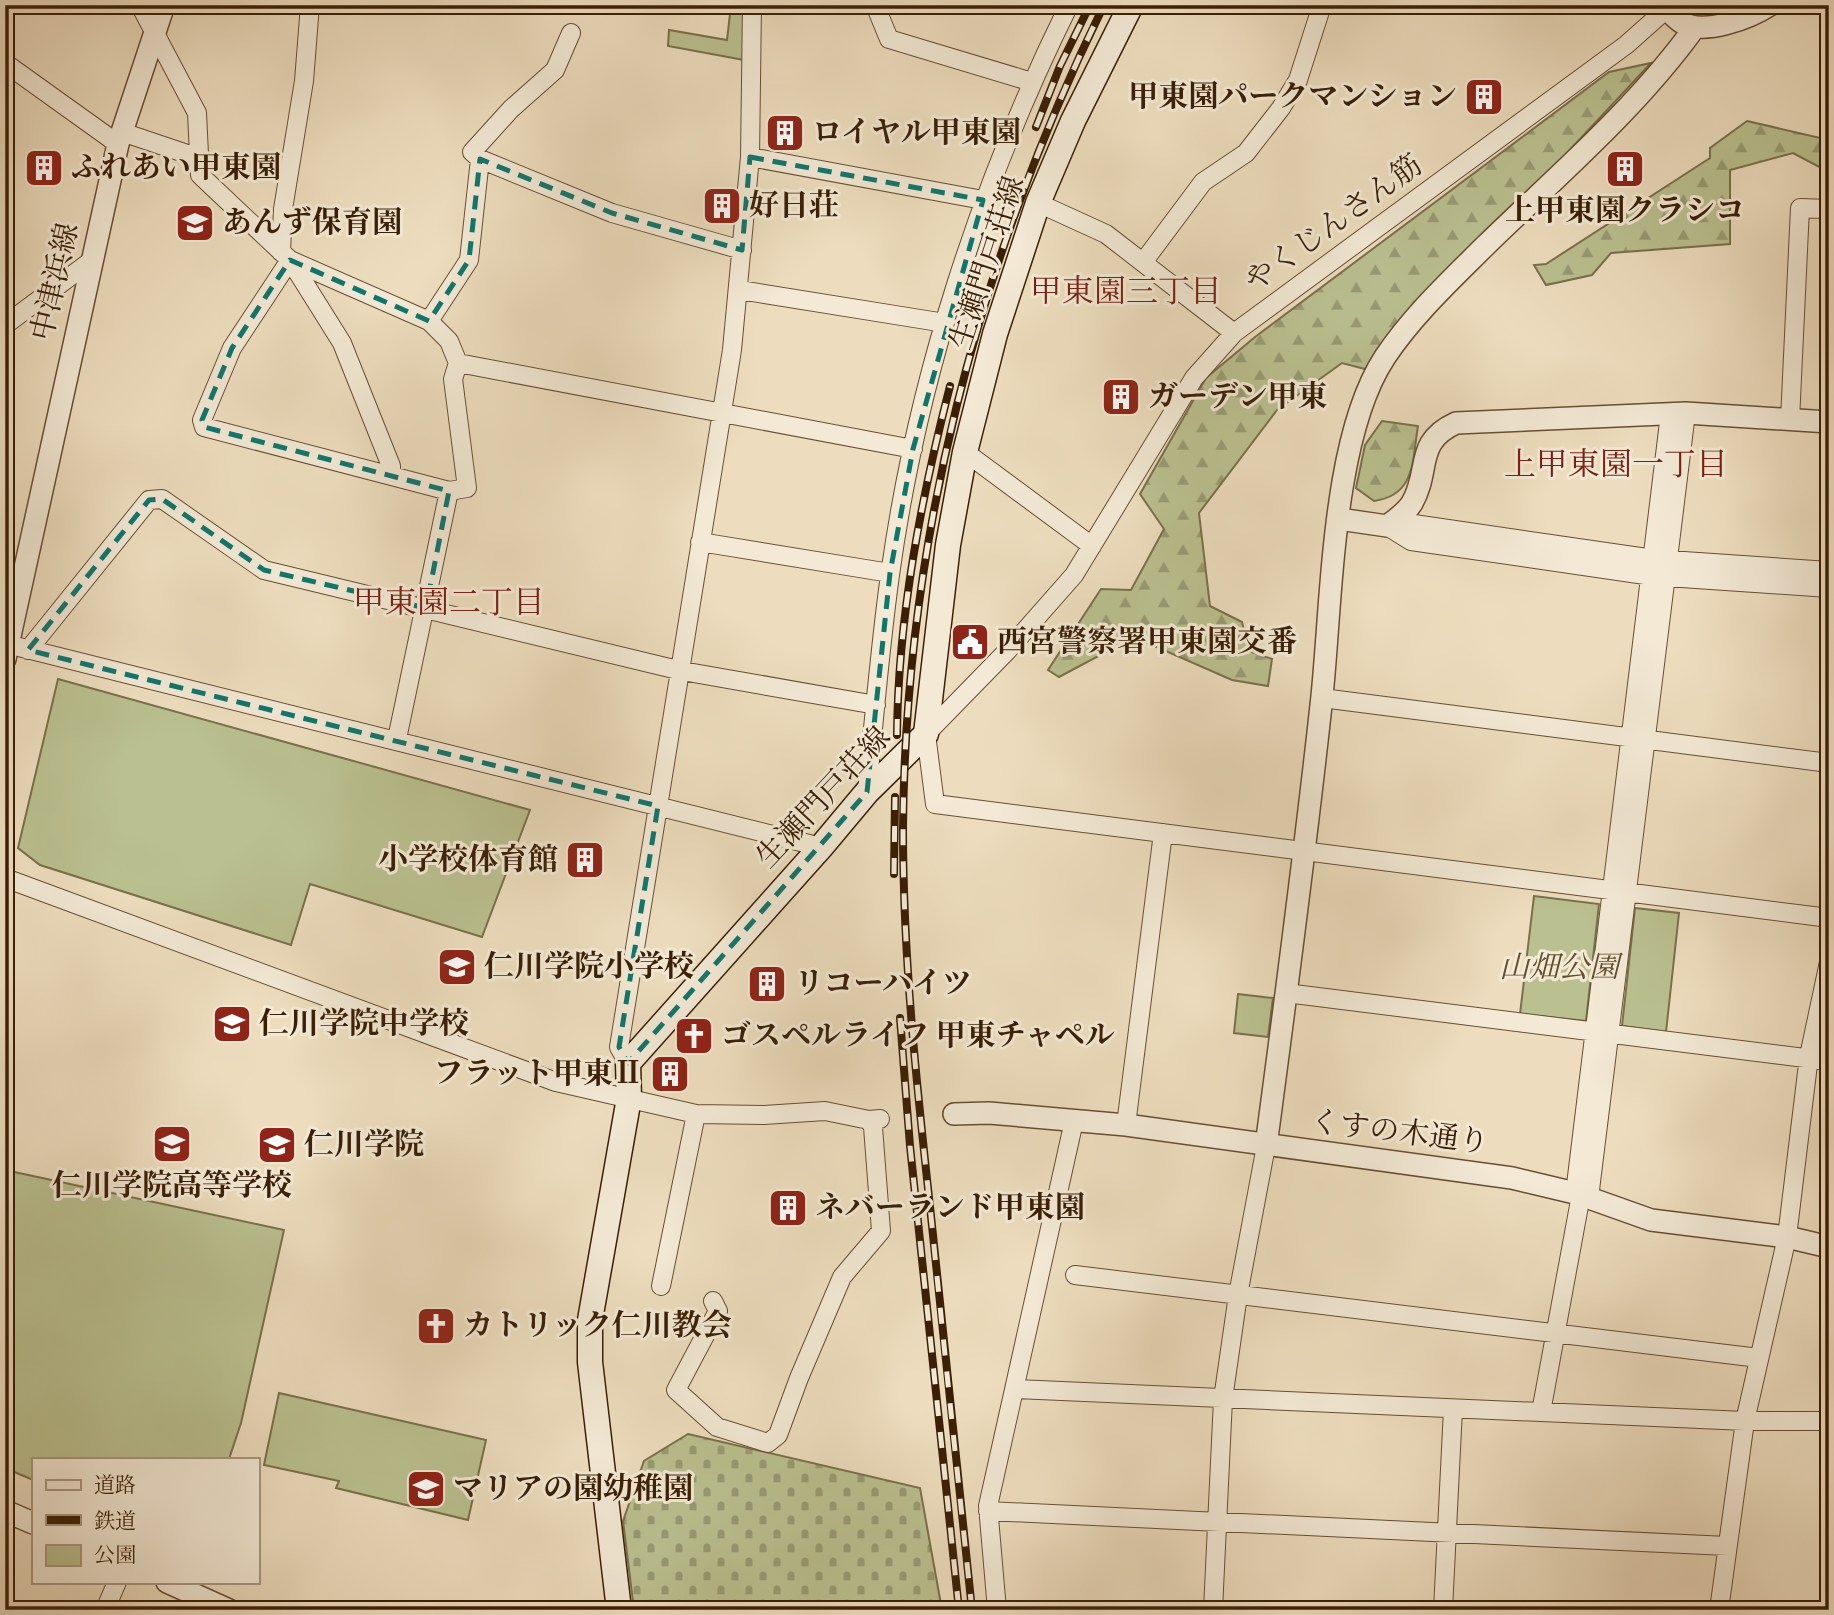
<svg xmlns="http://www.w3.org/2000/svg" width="1834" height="1615" viewBox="0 0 1834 1615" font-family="'IM FELL DW Pica','Noto Serif JP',serif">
	<defs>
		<pattern id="forest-firs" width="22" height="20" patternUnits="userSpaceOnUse" patternTransform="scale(1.75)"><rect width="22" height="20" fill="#bac090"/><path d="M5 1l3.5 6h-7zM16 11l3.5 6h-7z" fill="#989b74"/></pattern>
		<pattern id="cemetery-stones" width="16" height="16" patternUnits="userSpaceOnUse" patternTransform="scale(1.75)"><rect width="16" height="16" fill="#bac090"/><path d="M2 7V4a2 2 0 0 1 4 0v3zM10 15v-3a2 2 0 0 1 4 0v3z" fill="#989b74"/></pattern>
	</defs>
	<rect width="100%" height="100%" fill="#edddbe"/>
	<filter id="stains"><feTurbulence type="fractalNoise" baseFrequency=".00286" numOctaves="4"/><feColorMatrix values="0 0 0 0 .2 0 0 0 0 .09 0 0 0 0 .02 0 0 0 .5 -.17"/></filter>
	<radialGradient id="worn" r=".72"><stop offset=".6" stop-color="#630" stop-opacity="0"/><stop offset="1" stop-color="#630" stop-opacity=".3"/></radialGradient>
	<path fill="url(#forest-firs)" stroke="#7a704b" stroke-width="2" d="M1651,63l-99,106 -121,120 -66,80 -23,-6 -65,47 -78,103 11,93 32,16 7,29 23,8 -4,27 -36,-6 -98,-43 -75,40 -11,-7 53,-81 30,1 33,-61 -24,-35 66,-116 49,-41 354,-265z
		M1747,121l82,19v32l-36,-19 -63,17v74l-119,9 -19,22 -46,10 -12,-20 12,-1 164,-106v-10z
		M1382,421l36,5c-6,35 -2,69 -44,75l-18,-13 9,-43z"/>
	<path fill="url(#cemetery-stones)" stroke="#7a704b" stroke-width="2" d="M688,1434l232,54 22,122h-308l-11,-89 21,-60z"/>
	<path fill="#bac090" stroke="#7a704b" stroke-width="2" d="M731,5h15l-2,55 -76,-14 1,-16 58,10z
		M58,679l472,131 -48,127 -172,-53 -19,61 -251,-80 -22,-17z
		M1534,896l65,8 -13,117 -66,-7z
		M1635,908l44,5 -13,119 -44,-6z
		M1238,994l35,4 -5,39 -34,-4z
		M5,1170l279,60 -43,193 -12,36h-196v21l-28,-12z
		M279,1393l207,47 -18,80 -132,-32 3,-7 -75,-16z"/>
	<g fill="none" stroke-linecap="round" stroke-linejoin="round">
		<g stroke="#674e34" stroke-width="20">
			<path id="minor" d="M140,5l57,108 3,62 90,85 139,61 20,20 9,22 -5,16 14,109 -18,3 -52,248
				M875,5l14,34 143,43
				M1671,5l-45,40 -392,288 -40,45 -120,197 -66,75 -82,84 9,70 894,114
				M5,63l113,81
				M122,132l77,26
				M750,157l233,43
				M480,159l132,54 130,37
				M1038,203l68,31 128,99
				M281,252l2,-43 21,-128 6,-76
				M290,260l-58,88 -30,72 2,7 245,64
				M290,260l52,83 49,123v8
				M1144,261l59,-79 43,-29 35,-45 17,-28 24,-75
				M740,290l205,33
				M429,321l40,-61 11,-101 -8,-7 39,-43 44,-39 16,-37
				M5,325l86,-64
				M458,363l455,86
				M1790,420l10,-212 29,1
				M965,452l127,94
				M1387,526l24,15 241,35 177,12
				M1387,526l27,-2 240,35 175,12
				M700,542l190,31
				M19,647l802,200
				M28,650l121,-150 13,-1 102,71 418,101 194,34
				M1322,698l507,65
				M867,792c7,-73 13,-145 23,-217 27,-197 91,-392 179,-570
				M5,878l551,204 140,32 68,1 61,-4 44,9 11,-1
				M1286,993l543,68
				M628,1063l-9,-16 113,-697 18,-193 2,-152
				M1126,1125l37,-292
				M1575,1193l95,-779
				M1589,1198l97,-785
				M1075,1275l684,83
				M661,1286l35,-172
				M713,1301l5,10 -42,79 41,37 51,16 10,-8 21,-57 43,-101 39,-46 -8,-104 -4,-7
				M1016,1389l729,32h84
				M1541,1412l40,-217
				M988,1511l739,35
				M105,1610l12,-28
				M997,1610l-9,-104 86,-385
				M1213,1610l10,-211 15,-104 28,-149
				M1443,1610l10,-201
				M1719,1610l26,-189 42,-184 22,-181 20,-94"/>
		</g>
		<g stroke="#674e34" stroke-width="24">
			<path id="tertiary" d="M1659,5c10,4 14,12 22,17 23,14 69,-4 89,-17
				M1339,519l48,7c9,-7 19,-13 25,-23 19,-33 2,-61 44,-80l230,-10 143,9
				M5,659l113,-515 46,-139
				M954,1114l35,-1 137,12 386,53 63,15 76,27 136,17 42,10
				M1266,1146c20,-150 40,-300 56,-450 10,-97 10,-259 63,-339 28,-42 65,-76 101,-112 72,-70 150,-136 209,-218
				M5,1511l28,12
				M167,1582l62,28"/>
		</g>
		<g stroke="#3a1f06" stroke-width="27">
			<path id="secondary" d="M619,1610l-29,-248v-42l39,-222 -1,-35 193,-216 46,-55 59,-58 22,-189 17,-93 30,-118 43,-131 35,-82 58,-116"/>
		</g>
		<use href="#minor" stroke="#f3e9d5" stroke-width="18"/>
		<use href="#tertiary" stroke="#f3e9d5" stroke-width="21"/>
		<use href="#secondary" stroke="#f3e9d5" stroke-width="24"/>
		<g stroke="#3a1f06" stroke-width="8">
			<path id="rail" d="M1036,127l24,-61 30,-61
				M897,735c1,-118 24,-236 53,-349
				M894,874l1,-77
				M900,1018l10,128 49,464
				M972,1610c-14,-131 -28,-262 -41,-394 -14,-128 -28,-256 -28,-386 2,-288 74,-567 201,-825"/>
		</g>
		<use href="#rail" stroke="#f3e9d5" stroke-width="5" stroke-dasharray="16" stroke-linecap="butt"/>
	</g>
	<path fill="none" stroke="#0f766e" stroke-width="5" stroke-dasharray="14 9" stroke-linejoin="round" d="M750,157l233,43 -70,249 -23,124 -23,219 -239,271 -9,-16 39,-241 -630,-156 121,-150 13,-1 102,71 162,38 23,-117 -245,-64 -2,-7 30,-72 58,-88 139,61 40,-61 11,-101 132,54 130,37z"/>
	<defs>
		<g id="building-square" transform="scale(2.0125)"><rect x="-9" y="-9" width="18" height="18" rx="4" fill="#8f2418" stroke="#f3e9d5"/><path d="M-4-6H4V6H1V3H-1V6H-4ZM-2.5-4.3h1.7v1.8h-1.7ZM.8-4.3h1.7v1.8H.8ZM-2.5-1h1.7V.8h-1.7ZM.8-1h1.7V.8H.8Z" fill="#fff"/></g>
		<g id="school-square" transform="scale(2.0125)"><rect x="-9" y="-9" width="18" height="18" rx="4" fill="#8f2418" stroke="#f3e9d5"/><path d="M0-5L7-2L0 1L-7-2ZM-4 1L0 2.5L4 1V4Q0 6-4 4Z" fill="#fff"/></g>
		<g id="civic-square" transform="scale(2.0125)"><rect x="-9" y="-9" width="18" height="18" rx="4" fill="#8f2418" stroke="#f3e9d5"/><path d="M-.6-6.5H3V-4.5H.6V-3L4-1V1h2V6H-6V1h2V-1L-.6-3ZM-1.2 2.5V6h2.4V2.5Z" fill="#fff"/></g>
		<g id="church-square" transform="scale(2.0125)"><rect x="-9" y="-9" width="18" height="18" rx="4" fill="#8f2418" stroke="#f3e9d5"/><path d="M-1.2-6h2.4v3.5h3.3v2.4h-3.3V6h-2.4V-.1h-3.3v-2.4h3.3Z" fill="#fff"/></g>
	</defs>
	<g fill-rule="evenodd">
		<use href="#building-square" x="1484" y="97"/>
		<use href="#building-square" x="785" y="133"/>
		<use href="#building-square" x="44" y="168"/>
		<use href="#building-square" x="1625" y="169"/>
		<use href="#building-square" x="722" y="206"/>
		<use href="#school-square" x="195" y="223"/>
		<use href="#building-square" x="1121" y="397"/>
		<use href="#civic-square" x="970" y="642"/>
		<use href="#building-square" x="585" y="860"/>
		<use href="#school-square" x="457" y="967"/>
		<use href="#building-square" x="767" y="984"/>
		<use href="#school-square" x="232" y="1024"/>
		<use href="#church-square" x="694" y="1036"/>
		<use href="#building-square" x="670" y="1074"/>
		<use href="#school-square" x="172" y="1144"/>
		<use href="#school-square" x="277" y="1145"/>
		<use href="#building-square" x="788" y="1208"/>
		<use href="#church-square" x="436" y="1326"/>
		<use href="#school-square" x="426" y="1489"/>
	</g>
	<g text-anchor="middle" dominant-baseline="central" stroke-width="6" stroke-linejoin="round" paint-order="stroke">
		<g font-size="30" font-weight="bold" fill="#3a1f06" stroke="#f3e9d5" text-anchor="start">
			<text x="1457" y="97" text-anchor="end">甲東園パークマンション</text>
			<text x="812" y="133">ロイヤル甲東園</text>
			<text x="71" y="168">ふれあい甲東園</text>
			<text x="749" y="206">好日荘</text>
			<text x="1625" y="211" text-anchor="middle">上甲東園クラシコ</text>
			<text x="222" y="223">あんず保育園</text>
			<text x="1148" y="397">ガーデン甲東</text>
			<text x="997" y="642">西宮警察署甲東園交番</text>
			<text x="558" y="860" text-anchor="end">小学校体育館</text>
			<text x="484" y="967">仁川学院小学校</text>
			<text x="794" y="984">リコーハイツ</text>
			<text x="259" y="1024">仁川学院中学校</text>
			<text x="721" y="1036">ゴスペルライフ 甲東チャペル</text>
			<text x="643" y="1074" text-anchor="end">フラット甲東Ⅱ</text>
			<text x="304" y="1145">仁川学院</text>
			<text x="172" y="1186" text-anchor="middle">仁川学院高等学校</text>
			<text x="815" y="1208">ネバーランド甲東園</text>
			<text x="463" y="1326">カトリック仁川教会</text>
			<text x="453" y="1489">マリアの園幼稚園</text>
		</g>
		<g font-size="30" fill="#3a1f06" stroke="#f3e9d5">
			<text transform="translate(1334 224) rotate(-36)">やくじんさん筋</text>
			<text transform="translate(988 263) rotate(-72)">生瀬門戸荘線</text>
			<text transform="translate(56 282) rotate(-77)">中津浜線</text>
			<text transform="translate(824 798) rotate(-47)">生瀬門戸荘線</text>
			<text transform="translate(1399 1133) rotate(7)">くすの木通り</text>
		</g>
		<g font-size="30" font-style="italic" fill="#604f2f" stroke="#f3e9d5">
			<text x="1559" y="968">山畑公園</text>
		</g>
		<g font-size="32" fill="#7a1f14" stroke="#f3e9d5">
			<text x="1126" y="293">甲東園三丁目</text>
			<text x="1616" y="466">上甲東園一丁目</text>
			<text x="449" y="604">甲東園二丁目</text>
		</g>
	</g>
	<rect width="1834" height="1615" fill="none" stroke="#edddbe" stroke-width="28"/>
	<rect x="7" y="7" width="1820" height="1601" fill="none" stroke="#3a1f06" stroke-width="3.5"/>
	<rect x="14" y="14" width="1806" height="1587" fill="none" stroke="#3a1f06" stroke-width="2"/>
	<rect x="32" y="1458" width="228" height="126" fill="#f3e9d5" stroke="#a99882" stroke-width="2"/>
	<rect x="46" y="1480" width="35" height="10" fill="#f3e9d5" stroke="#a99882" stroke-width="2"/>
	<text x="94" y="1492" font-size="21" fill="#3a1f06">道路</text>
	<rect x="46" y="1515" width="35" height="10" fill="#3a1f06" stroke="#a99882" stroke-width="2"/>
	<text x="94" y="1528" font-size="21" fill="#3a1f06">鉄道</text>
	<rect x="46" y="1545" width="35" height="21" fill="#bac090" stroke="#a99882" stroke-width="2"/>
	<text x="94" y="1562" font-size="21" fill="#3a1f06">公園</text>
	<rect width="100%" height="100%" filter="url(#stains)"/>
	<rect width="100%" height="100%" fill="url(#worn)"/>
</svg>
